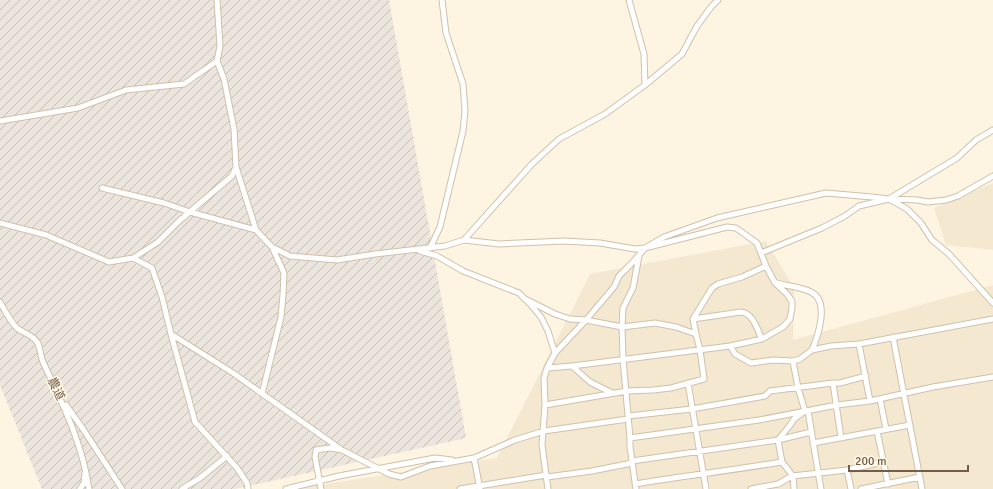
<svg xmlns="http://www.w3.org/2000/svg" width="993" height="489" viewBox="0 0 993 489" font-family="Signika,'Noto Sans SC',sans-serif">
	<defs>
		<pattern id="industrial-furrows" width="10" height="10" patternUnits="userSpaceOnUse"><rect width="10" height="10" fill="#ebe5dd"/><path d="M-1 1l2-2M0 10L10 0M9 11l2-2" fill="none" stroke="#c3bdb5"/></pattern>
	</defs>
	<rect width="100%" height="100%" fill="#fdf5e2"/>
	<path fill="#f4e8d0" d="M993,183v67l-47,-5 -12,-37z
		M766,241l28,47 -1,52 200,-55v204h-700l204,-31 93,-184z"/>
	<path fill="url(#industrial-furrows)" d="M0,0h389l77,438 -231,51h-193l-42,-104z"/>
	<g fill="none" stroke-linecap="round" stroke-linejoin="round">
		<g stroke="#d0c0ab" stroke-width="7">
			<path id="minor" d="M217,0l3,46 -3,15 7,18 10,50 2,38 20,63 16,17 12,26 -1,22 -2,22 -19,77
				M629,0l15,54 1,31
				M0,121l78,-13 48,-18 58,-6 33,-23
				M102,188l62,15 26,9 66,18
				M890,199l27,1 11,2 18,-2 12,-4 35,-20
				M0,223l46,12 63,27 24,-4 19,10 10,29 9,37 62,39 109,77
				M464,240l35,4 65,-3 36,2 35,6 10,-1 82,-21 9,1 21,15 9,23 9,17 12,11 5,7v7l-2,11 -7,8 -21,12 -32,7 -158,20 -25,2
				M272,247l18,9 47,4 38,-6 70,-8 19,-6 68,-76 27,-25 46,-25 40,-29 37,-31 15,-28 14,-19 7,-7
				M430,248l10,-21 23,-96 2,-20 -2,-27 -17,-51 -4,-33
				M420,251l17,5 26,15 56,22 11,11 11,13 7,14 7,22
				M761,253l61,-25 23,-12 14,-10 30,-7 68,-41 19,-18 17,-10
				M133,258l25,-16 21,-21 53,-45 4,-9
				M777,283c10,3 24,4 34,9 19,9 7,44 1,58
				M525,299l30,15 15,5 16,1 36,7 33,-4 21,4 20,7 4,16 4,29 -33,9 -18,2 -26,1 -82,14
				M0,302c5,9 10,19 17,26 6,5 16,7 20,14 4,6 3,14 6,20 20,43 39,80 46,127
				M693,319l48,-7c12,1 16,17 21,27
				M171,334l24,88 42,46 10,15 1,6
				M696,334l-3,-15 19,-31 6,-4 24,-7 24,-11
				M893,337l29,152
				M859,344l134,-25
				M730,346l5,8 16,9 22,-3 20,1 7,-2 12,-9 19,-4 28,-2 11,57
				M793,361l5,27 7,23 -11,8 -3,5 -13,16 4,22 11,14 1,13
				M572,366l18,16 22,11
				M688,383l18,106
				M833,383l8,55
				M880,399l6,30
				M66,405l17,24 39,60
				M808,411l13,78
				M628,416l64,-7 73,-13 5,-5 63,-8h7l26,-7
				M877,431l11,53
				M630,438l129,-18 78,-15 33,-4 63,-14 60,-10
				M813,443l97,-18
				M474,458l6,31
				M632,461l146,-21 33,-8
				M847,470l4,19
				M547,477l45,-6 40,-8
				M635,484c49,-8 98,-14 147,-22
				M80,489l4,-6 1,-10
				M182,489l18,-11 27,-22
				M286,489l53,-13 96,-18 17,2
				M321,489l-6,-32 1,-7 14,-2 12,2 47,24 12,3 29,-11 44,-8 41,-18 29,-9 84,-12
				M460,489l86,-14
				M548,489l-6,-44 3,-40 -1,-27 3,-10 8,-15 31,-33 28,-33 5,-11 14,-14 12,-14 19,-11 53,-19 109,-25 46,4 17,2 18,10 14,14 11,17 17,14 44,49
				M636,489l-6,-42v-9l-7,-79 -1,-32 1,-19 10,-20 6,-32
				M751,489l27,-5 14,-8 55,-6 36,-8
				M861,489l59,-12"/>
		</g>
		<use href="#minor" stroke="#fff" stroke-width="5"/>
	</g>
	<g text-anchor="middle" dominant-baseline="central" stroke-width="3" stroke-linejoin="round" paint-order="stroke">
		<g font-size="12" fill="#755d48" stroke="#fff9e8">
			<text transform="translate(56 389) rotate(64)">農道</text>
		</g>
	</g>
	<path d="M849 465v6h119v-6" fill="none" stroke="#755d48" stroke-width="2"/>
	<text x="855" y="465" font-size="12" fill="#755d48" stroke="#fff9e8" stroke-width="3" paint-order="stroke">200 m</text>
</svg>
